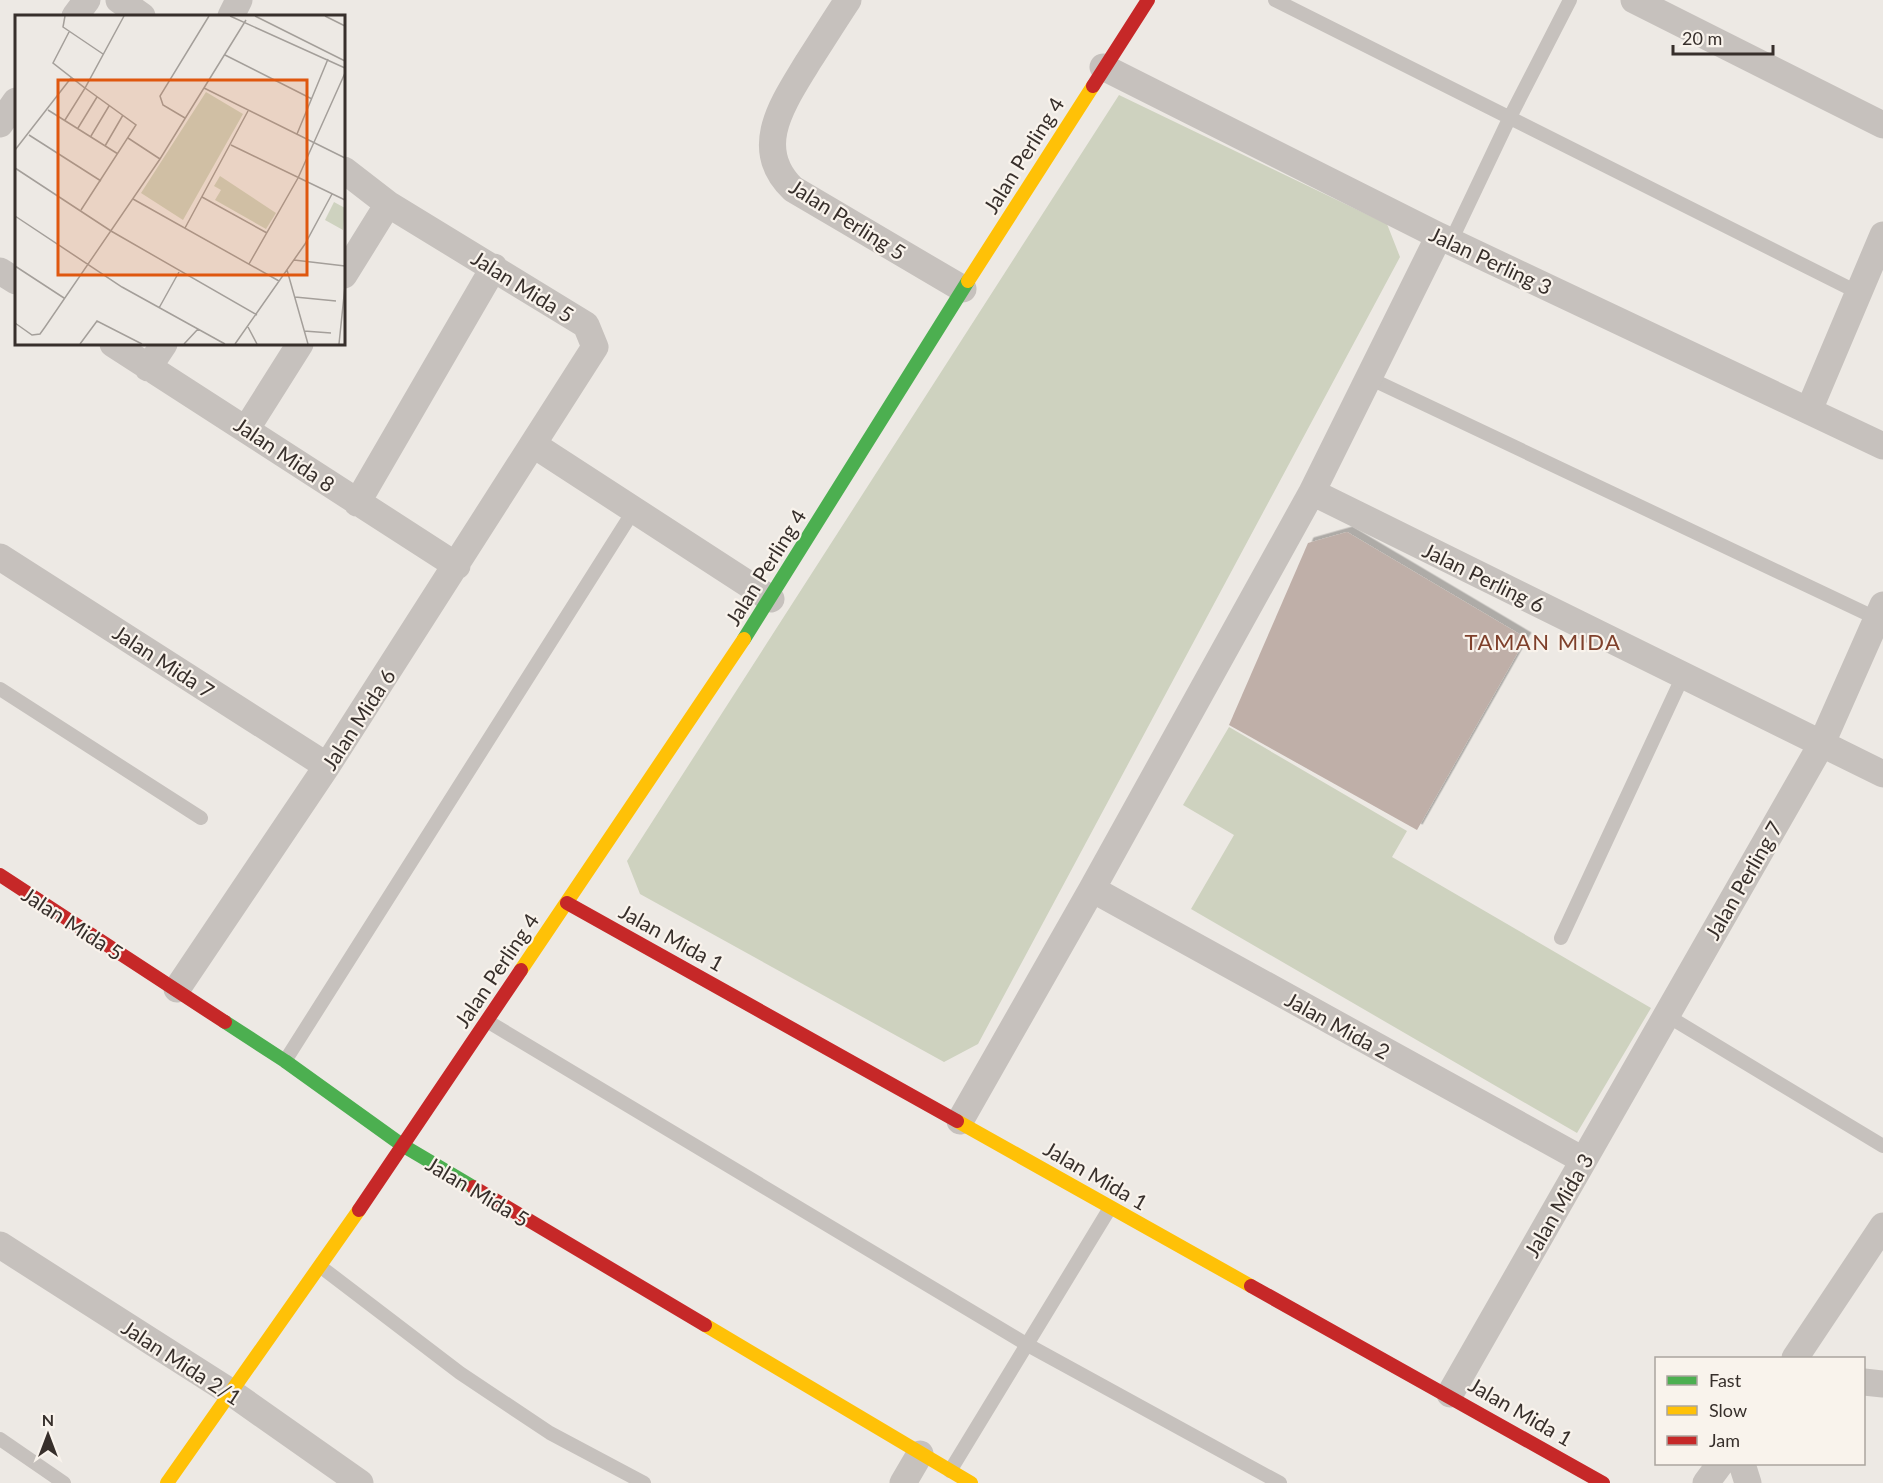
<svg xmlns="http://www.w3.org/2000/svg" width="1883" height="1483" viewBox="0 0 1883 1483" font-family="Lato,sans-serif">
	<defs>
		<filter id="shadow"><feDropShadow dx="5.5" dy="-5.5" stdDeviation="0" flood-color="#0004"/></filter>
	</defs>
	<rect width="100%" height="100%" fill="#ede9e4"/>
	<path fill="#ced2bf" d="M1119,95l268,129 13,33 -422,787 -34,18 -304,-168 -13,-33z
		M1229,727l178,104 -15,26 259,151 -74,125 -386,-224 43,-74 -51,-30z"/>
	<path fill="#bfafa8" filter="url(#shadow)" d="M1347,532l179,106 -109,192 -188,-105 79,-182z"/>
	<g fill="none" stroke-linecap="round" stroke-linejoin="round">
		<path stroke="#c6c1bd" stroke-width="14" d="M1275,0l584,293
			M1451,241l58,-122 61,-119
			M1369,378l511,242
			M0,689l201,129
			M1561,938l122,-262
			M1666,1015l217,131
			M487,1021l539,323 254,139
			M285,1061l349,-551
			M321,1267l139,106 90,60 94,50
			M0,1439l64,44
			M950,1471l160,-263"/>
		<path stroke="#c6c1bd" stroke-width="27" d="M119,0l23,16
			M848,0c-14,21 -27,42 -40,62 -24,40 -58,86 -15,127l170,100
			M1634,0l249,125
			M75,16l12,-16
			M231,16l8,-16
			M1103,67l336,169 444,210
			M0,124l16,-23
			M0,271l16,10
			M344,275l44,-71
			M113,344l344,222
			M148,368l16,-24
			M1809,410l74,-175
			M247,428l53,-84
			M534,445l237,154
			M1312,492l571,282
			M357,503l137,-236
			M0,557l327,209
			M1092,889l491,271
			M177,989l150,-223 268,-419 -9,-22 -198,-121 -44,-34
			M960,1121l132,-232 220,-397 127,-256
			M0,1245l232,148 128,90
			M1795,1358l88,-132
			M1864,1382l19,2
			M1450,1394l371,-649 62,-140
			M1742,1464l6,19
			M903,1483l17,-29
			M1706,1483l14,-19"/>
		<path stroke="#4caf50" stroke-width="14" d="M744,639l224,-358
			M225,1022l60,39 117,84 71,42"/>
		<path stroke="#ffc107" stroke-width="14" d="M968,281l125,-195
			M521,970l223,-331
			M957,1121l294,165
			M705,1325l266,158
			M167,1483l192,-273"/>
		<path stroke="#c62828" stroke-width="14" d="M1093,86l55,-86
			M0,875l225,147
			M567,903l390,218
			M473,1187l232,138
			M359,1210l162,-240
			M1251,1286l352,197"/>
	</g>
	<g text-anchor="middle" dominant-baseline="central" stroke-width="4.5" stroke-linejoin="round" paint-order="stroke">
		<g font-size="21" fill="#372f2b" stroke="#f9f3ec">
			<text transform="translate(1023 155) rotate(-58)">Jalan Perling 4</text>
			<text transform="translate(848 219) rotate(32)">Jalan Perling 5</text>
			<text transform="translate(1491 260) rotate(25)">Jalan Perling 3</text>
			<text transform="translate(523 286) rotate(32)">Jalan Mida 5</text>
			<text transform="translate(285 454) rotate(34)">Jalan Mida 8</text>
			<text transform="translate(765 567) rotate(-58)">Jalan Perling 4</text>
			<text transform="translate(1484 577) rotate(26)">Jalan Perling 6</text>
			<text transform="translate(164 661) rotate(33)">Jalan Mida 7</text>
			<text transform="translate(358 719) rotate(-57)">Jalan Mida 6</text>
			<text transform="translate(1743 880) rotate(-60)">Jalan Perling 7</text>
			<text transform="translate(73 923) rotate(33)">Jalan Mida 5</text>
			<text transform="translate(672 937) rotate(29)">Jalan Mida 1</text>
			<text transform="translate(496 970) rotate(-56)">Jalan Perling 4</text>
			<text transform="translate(1338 1025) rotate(29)">Jalan Mida 2</text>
			<text transform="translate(1096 1175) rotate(30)">Jalan Mida 1</text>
			<text transform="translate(478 1191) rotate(31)">Jalan Mida 5</text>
			<text transform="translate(1558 1205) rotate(-60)">Jalan Mida 3</text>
			<text transform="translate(182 1362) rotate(33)">Jalan Mida 2/1</text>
			<text transform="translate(1521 1411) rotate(30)">Jalan Mida 1</text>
		</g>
		<g font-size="22" letter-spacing="1.5" fill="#7f402b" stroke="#f9f3ec">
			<text x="1543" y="641">TAMAN MIDA</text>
		</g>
	</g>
	<g transform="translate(15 15)">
		<rect width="330" height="330" fill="#ede9e4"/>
		<path d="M191,77l37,22 -60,106 -42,-27zM205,161l56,37 -10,16 -51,-29 6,-10 -7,-4zM319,187l11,6 -2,22 -18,-10z" fill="#ced2bf"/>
		<path fill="none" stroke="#a49f9a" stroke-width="1.5" d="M50,1l-2,11 40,27M215,1l115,52M240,1l90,45M310,1l20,10M54,17l-16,31 32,25 39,-72M210,40l87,44M189,73l141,70M33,95l70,44M170,103l-22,-13 -3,-9 49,-80M50,105l20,-32 51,37 -55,85M63,113l19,-31M282,119l31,-75M14,120l72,46M76,121l18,-30M113,123l32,21M216,130l114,55M90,131l18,-31M0,135l56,-72M0,153l96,63 146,84M187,182l65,36M118,184l146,82M0,201l107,71 103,57M170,213l63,-117M279,245l51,6M234,249l49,-86 47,-105M0,251l49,32M272,255l21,74M280,282l41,4M144,293l20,-36M0,308l17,12 8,-1 5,-7 115,-168 86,-139M233,312l9,17M289,316l27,2M65,329l17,-23 45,23M169,329l14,-15M220,329l70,-100 27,-50M324,329l6,-58"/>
		<path fill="#df570e" fill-opacity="0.15" stroke="#df570e" stroke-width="3" d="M43,65h249v195h-249z"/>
		<rect width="330" height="330" fill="none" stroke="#372f2b" stroke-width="3"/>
	</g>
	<rect x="1655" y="1357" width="210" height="108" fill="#f9f3ec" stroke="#aba59f" stroke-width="1.5"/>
	<rect x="1667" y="1376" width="30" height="9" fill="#4caf50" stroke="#aba59f" stroke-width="1.5"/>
	<text x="1709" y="1387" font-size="18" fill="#372f2b">Fast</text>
	<rect x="1667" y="1406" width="30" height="9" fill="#ffc107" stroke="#aba59f" stroke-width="1.5"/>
	<text x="1709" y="1417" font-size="18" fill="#372f2b">Slow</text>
	<rect x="1667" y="1436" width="30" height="9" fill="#c62828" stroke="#aba59f" stroke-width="1.5"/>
	<text x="1709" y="1447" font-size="18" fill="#372f2b">Jam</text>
	<g transform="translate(48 1435)" stroke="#f9f3ec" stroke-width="4.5" paint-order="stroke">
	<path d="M0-4.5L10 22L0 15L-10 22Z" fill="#372f2b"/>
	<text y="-9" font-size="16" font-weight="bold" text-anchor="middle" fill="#372f2b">N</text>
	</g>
	<path d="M1673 45v9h100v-9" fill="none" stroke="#372f2b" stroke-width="3"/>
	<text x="1682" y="45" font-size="18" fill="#372f2b" stroke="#f9f3ec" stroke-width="4.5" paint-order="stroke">20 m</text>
</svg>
